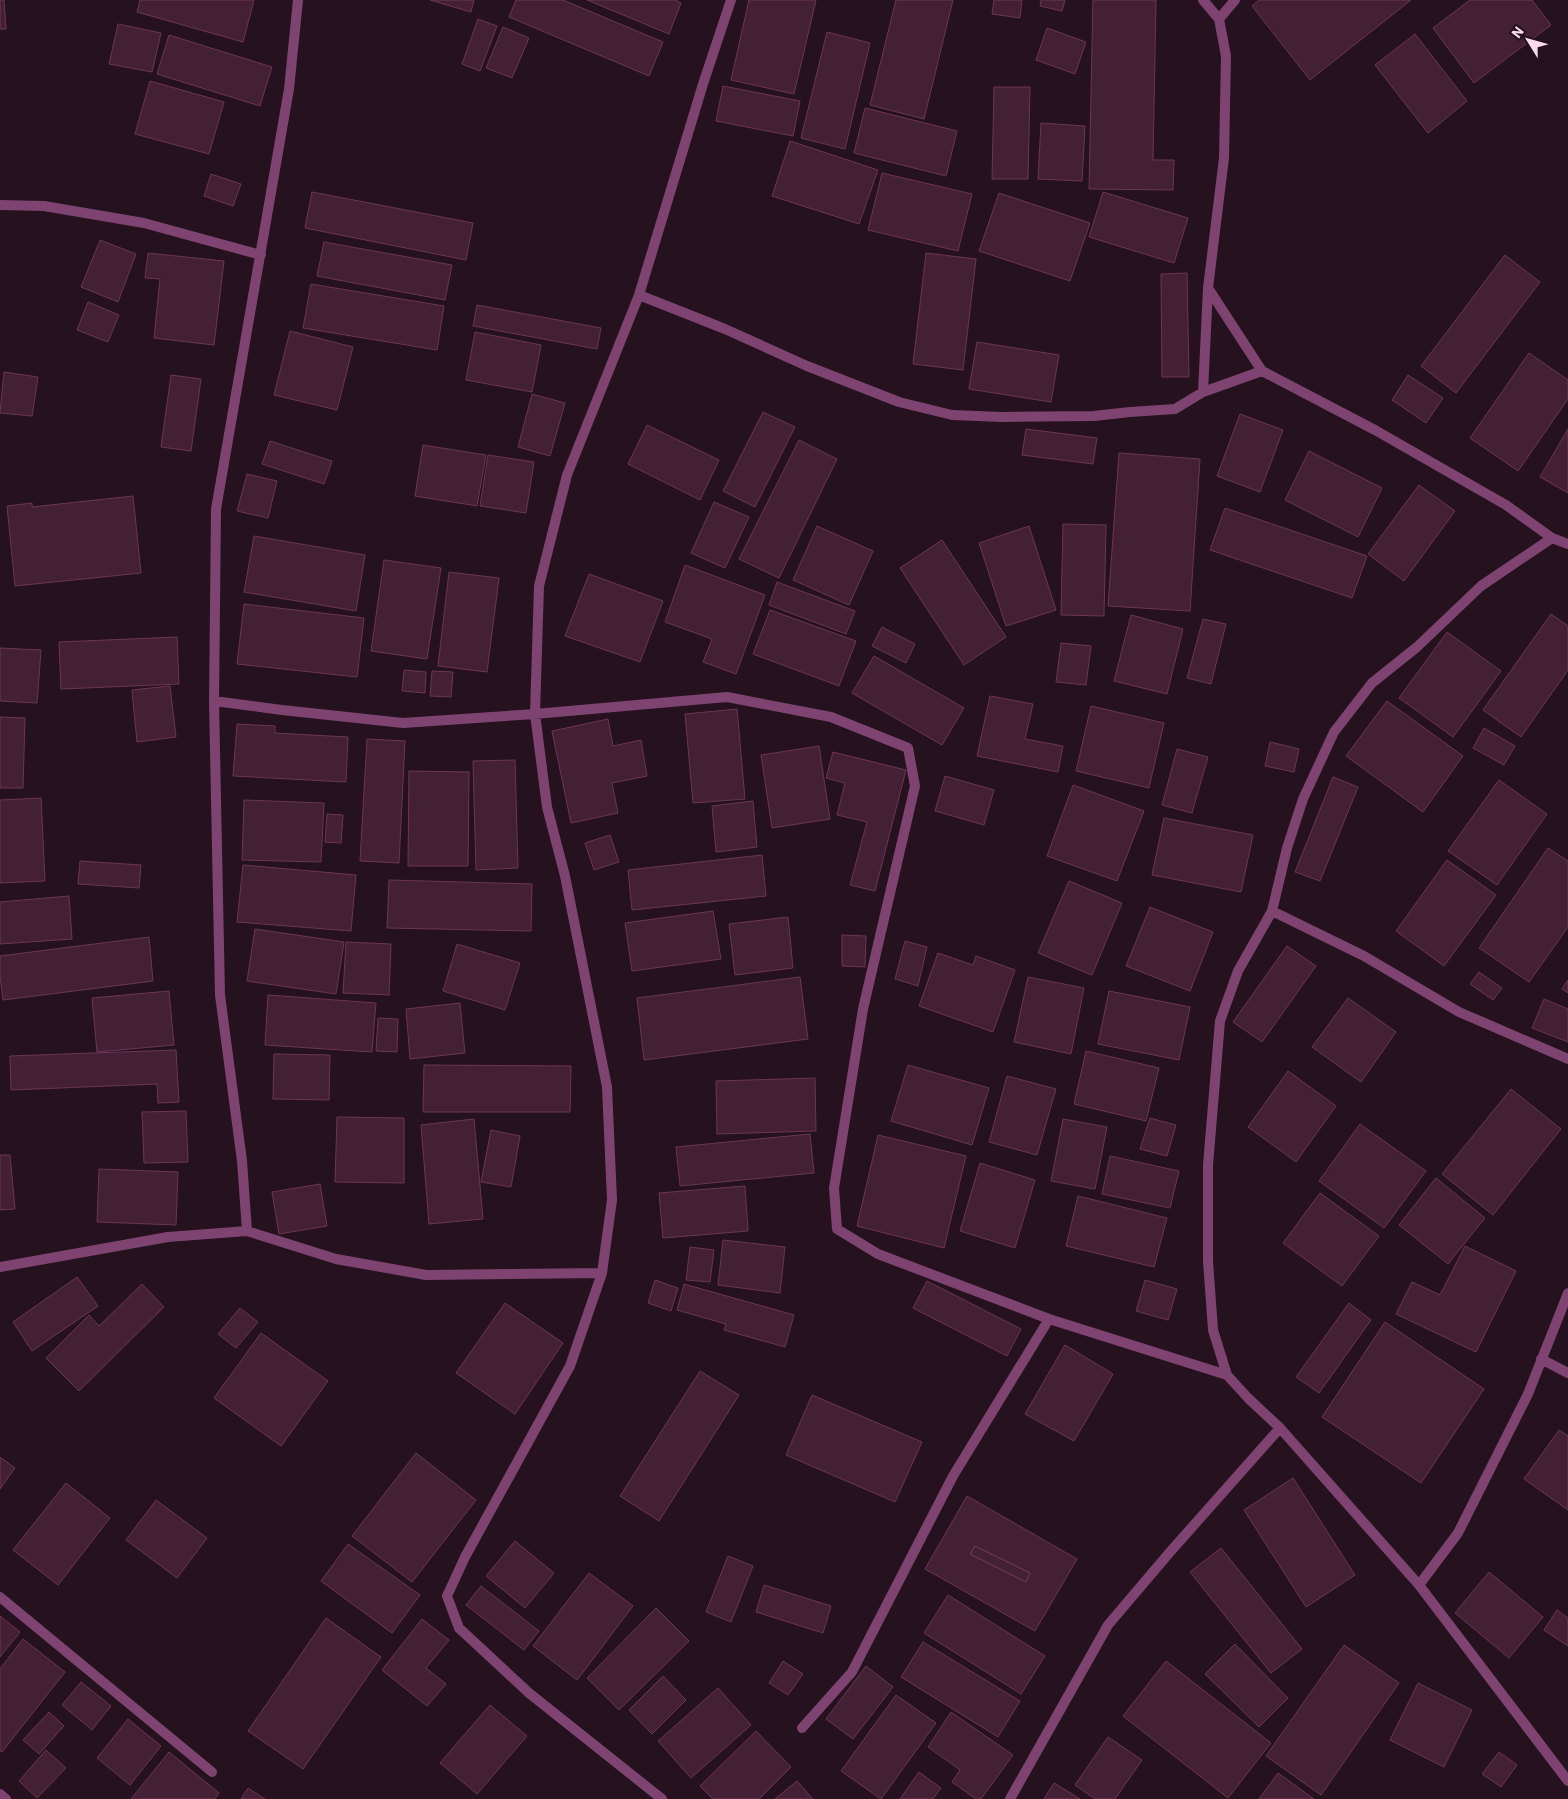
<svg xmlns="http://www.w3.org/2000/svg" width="1568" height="1799" viewBox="0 0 1568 1799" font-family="'IBM Plex Sans',sans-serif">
	<rect width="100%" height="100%" fill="#25121e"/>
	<path fill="#442035" stroke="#6d3556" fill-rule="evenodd" d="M0,0h4l2,29h-6z
		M140,0h114l-11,42 -106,-30z
		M430,0h44l-3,12z
		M516,0h47l100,42 -14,34 -140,-59z
		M587,0h88l6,3 -12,31z
		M749,0h67l-22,94 -63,-14z
		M896,0h57l-29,119 -54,-14z
		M994,0h28l-2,18 -28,-4z
		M1041,0h24l-3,11 -22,-5z
		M1093,0h63l-3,160h21l-1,30 -84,-1z
		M1259,0h152l-101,80 -58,-74z
		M1470,0h62l19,25 -77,58 -41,-55z
		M478,19l19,7 -17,45 -18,-7z
		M118,24l43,9 -9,39 -43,-8z
		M503,27l26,11 -17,40 -26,-10z
		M1047,28l39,14 -11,32 -39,-14z
		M827,32l43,11 -25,106 -44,-11z
		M1415,34l52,67 -39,32 -53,-68z
		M169,35l103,32 -12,39 -103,-32z
		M150,81l74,21 -15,52 -74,-20z
		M723,86l77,15 -7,35 -77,-15z
		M994,87h36l-2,92h-36z
		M865,108l92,23 -11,45 -92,-23z
		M1041,123l44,3 -3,55 -44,-2z
		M790,141l88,29 -19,54 -87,-28z
		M882,173l90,21 -14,57 -90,-21z
		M211,174l30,10 -8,22 -29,-10z
		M312,192l161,31 -7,37 -161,-32z
		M1103,192l85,26 -14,45 -85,-26z
		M999,193l91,30 -20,58 -91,-30z
		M100,240l36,14 -18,48 -37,-15z
		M324,242l128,23 -7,35 -128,-24z
		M148,253l76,8 -10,84 -60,-7 6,-59 -15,-1z
		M926,253l50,6 -13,111 -50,-6z
		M1505,255l35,27 -84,111 -35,-27z
		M1187,273l2,104h-27l-1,-103z
		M311,284l133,22 -7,44 -134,-22z
		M88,302l31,13 -11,27 -31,-12z
		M477,305l124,23 -4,21 -124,-23z
		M290,331l63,16 -16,63 -63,-15z
		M475,332l66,13 -9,47 -66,-12z
		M977,342l82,13 -8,47 -82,-13z
		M1529,353l39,27v19l-50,72 -48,-33z
		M4,372l34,5 -6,39 -32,-3z
		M171,375l30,4 -10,72 -30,-4z
		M1408,375l35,23 -17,25 -34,-23z
		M532,394l33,9 -15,53 -32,-9z
		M763,412l32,15 -40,80 -32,-16z
		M1240,414l43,16 -23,62 -43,-16z
		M647,425l72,35 -19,40 -72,-36z
		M1026,429l71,9 -4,26 -71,-9z
		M1568,429v64l-28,-16z
		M799,440l38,19 -58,119 -40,-19z
		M270,441l62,20 -8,23 -62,-20z
		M423,445l63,10 -9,51 -62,-10z
		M1309,451l73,37 -24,49 -73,-37z
		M1119,453l81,6 -10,152 -82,-5z
		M488,455l46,7 -8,51 -46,-7z
		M247,474l30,7 -9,37 -31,-7z
		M1419,485l36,26 -51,70 -36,-27z
		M133,496l8,77 -126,13 -8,-80 25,-3v4z
		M714,502l35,15 -24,51 -34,-15z
		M1225,508l142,48 -15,42 -142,-48z
		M1063,524l43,1 -2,91 -43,-1z
		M817,526l56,25 -24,54 -56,-25z
		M1029,526l27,84 -50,16 -27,-83z
		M254,536l111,19 -9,56 -112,-19z
		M942,540l64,97 -42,28 -64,-97z
		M384,560l57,8 -14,91 -56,-8z
		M685,565l80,30 -29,79 -33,-12 9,-23 -47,-17z
		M449,572l50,6 -12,94 -49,-6z
		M589,574l74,27 -23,61 -75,-26z
		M777,582l78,29 -9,23 -77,-29z
		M244,604l120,14 -7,59 -120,-13z
		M770,610l86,31 -17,45 -86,-32z
		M1551,614l17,12v44l-47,67 -38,-27z
		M1131,615l52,14 -16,65 -53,-13z
		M1203,619l23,5 -15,60 -24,-6z
		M882,627l33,17 -9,19 -34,-17z
		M1447,632l54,39 -48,66 -54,-39z
		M177,637l2,47 -118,5 -2,-47z
		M1061,643l30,3 -5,39 -30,-3z
		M0,648l41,2 -4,53 -37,-2z
		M874,656l90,52 -22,37 -90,-52z
		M404,670l22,2 -1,21 -23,-2z
		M432,671l21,1 -2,25 -21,-1z
		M170,686l6,51 -39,5 -5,-52z
		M990,696l43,8 -8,35 38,7 -5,26 -81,-16z
		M1387,701l76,55 -40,56 -77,-56z
		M1091,706l73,17 -15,65 -73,-17z
		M737,709l8,90 -52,4 -8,-89z
		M0,717l25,1 -2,70h-23z
		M608,719l5,27 28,-6 6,36 -35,7 6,30 -47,10 -19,-92z
		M237,724l38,2v7l73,4 -2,45 -113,-6z
		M1484,728l31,18 -11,19 -31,-17z
		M367,739l38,2 -6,122 -39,-2z
		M1270,742l29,7 -5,23 -29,-6z
		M819,746l11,73 -58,9 -11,-73z
		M1177,749l31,8 -16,56 -30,-8z
		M833,752l73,18 -31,121 -25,-6 17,-63 -30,-7 8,-32 -19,-5z
		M515,760l3,108 -42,2 -3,-109z
		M409,771l60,1 -1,94h-60z
		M945,776l49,14 -10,35 -49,-14z
		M1333,777l25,10 -38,94 -25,-9z
		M1499,780l48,34 -50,71 -49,-34z
		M1073,785l71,26 -27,70 -70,-25z
		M41,798l4,83 -45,2v-83z
		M244,800l80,3 -3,59 -79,-2z
		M753,801l4,46 -41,5 -4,-46z
		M327,814l16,1 -2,28 -16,-1z
		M1164,818l89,17 -12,57 -89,-17z
		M610,835l9,27 -25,8 -9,-27z
		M1548,848l20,13v66l-39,55 -50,-34z
		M762,855l4,41 -134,14 -4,-40z
		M1447,860l49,35 -52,71 -48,-35z
		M80,861l61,4 -2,23 -61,-4z
		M243,865l113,10 -5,56 -114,-9z
		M389,880l143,4 -1,47 -144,-3z
		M1069,881l53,22 -30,72 -54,-22z
		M69,896l3,43 -72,5v-42z
		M1150,907l63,25 -23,59 -64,-25z
		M713,911l8,48 -89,12 -7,-48z
		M788,917l5,51 -58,7 -6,-51z
		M255,929l89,13 -8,52 -89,-13z
		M842,935l24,1 -1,31 -23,-1z
		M149,937l4,44 -150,19 -3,-24v-20z
		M905,941l22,6 -9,39 -23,-7z
		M346,942l45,2 -2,51 -46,-2z
		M457,944l63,19 -15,47 -62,-19z
		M1287,946l29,20 -54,76 -29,-20z
		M938,953l35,12 3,-9 39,14 -22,62 -74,-26z
		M1479,972l23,16 -9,12 -23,-16z
		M800,977l8,62 -164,21 -7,-62z
		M1028,977l56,11 -13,66 -57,-12z
		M1568,980v13l-6,-4z
		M169,991l5,54 -77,7 -5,-54z
		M1109,991l81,16 -11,53 -81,-16z
		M268,995l108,8 -4,49 -107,-7z
		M1348,998l48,34 -35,50 -49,-35z
		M1544,999l24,10v33l-36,-14z
		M460,1003l5,50 -55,6 -4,-50z
		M378,1018l20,1 -1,33 -21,-1z
		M176,1050l3,52 -21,1 -1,-19 -146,6 -1,-34z
		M1086,1051l73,17 -13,53 -72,-17z
		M274,1054l56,1 -1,45 -56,-1z
		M424,1065l147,1 -1,46h-147z
		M908,1065l81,23 -17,57 -81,-24z
		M1288,1071l48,35 -40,56 -48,-35z
		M1007,1076l49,13 -19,66 -48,-13z
		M815,1078l1,53 -99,3 -1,-53z
		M1511,1089l50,40 -68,86 -51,-41z
		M186,1111l2,51 -44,1 -2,-51z
		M337,1117l67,1v65l-69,-1z
		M1150,1118l26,7 -9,31 -27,-7z
		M474,1119l9,100 -54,5 -8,-99z
		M1063,1119l44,8 -12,62 -44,-8z
		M1360,1124l66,47 -42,57 -65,-47z
		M491,1130l29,6 -9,51 -30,-5z
		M810,1134l4,39 -134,13 -4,-39z
		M878,1135l88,21 -22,92 -87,-22z
		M0,1155h10l5,54 -15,1z
		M1110,1156l69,15 -9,37 -68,-14z
		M980,1163l55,17 -20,68 -55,-17z
		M99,1169l79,3 -2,53 -79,-3z
		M1436,1178l49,40 -37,46 -49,-39z
		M320,1184l7,42 -48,8 -7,-42z
		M745,1186l3,45 -85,7 -4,-45z
		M1320,1193l59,43 -37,50 -59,-43z
		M1078,1196l89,22 -13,49 -88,-21z
		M723,1240l62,7 -5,46 -62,-8z
		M1465,1246l51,25 -40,81 -80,-38 16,-32 28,13z
		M690,1247l24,3 -4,32 -24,-2z
		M77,1277l21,29 -66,45 -19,-29z
		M655,1280l23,8 -7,23 -23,-8z
		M1145,1280l32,9 -9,31 -32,-9z
		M927,1281l94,48 -14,27 -94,-48z
		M142,1284l22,23 -85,84 -33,-33 43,-43 10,11z
		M684,1284l110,31 -9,32 -61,-17 2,-6 -49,-14z
		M505,1303l58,40 -48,71 -59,-41z
		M1349,1303l22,17 -52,73 -23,-16z
		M240,1308l18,14 -22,26 -18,-14z
		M1385,1322l99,67 -63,94 -99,-66z
		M261,1333l67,48 -47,65 -67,-48z
		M1065,1345l48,29 -39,67 -49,-27z
		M700,1371l39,24 -80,126 -39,-25z
		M812,1395l110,47 -27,60 -109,-47z
		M1559,1430l9,6v74l-44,-31z
		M416,1453l60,47 -64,82 -60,-46z
		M0,1457l15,11 -15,21z
		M1293,1478l62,97 -49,32 -62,-97z
		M66,1483l44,35 -52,67 -45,-35z
		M967,1496l110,63 -42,72 -110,-62zM975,1546l55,27 -4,9 -56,-28z
		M156,1500l51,38 -30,40 -51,-38z
		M515,1541l39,32 -29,35 -39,-32z
		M348,1544l72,51 -28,38 -71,-52z
		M975,1546l55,27 -4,9 -56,-28z
		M1221,1548l81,101 -31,24 -81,-101z
		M728,1556l25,10 -22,56 -25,-10z
		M1489,1572l54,45 -34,41 -54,-45z
		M589,1573l44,33 -56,74 -44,-34z
		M764,1585l67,21 -8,27 -67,-21z
		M481,1586l58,45 -15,19 -58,-45z
		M948,1595l97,61 -24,38 -97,-61z
		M656,1608l33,33 -70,69 -32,-32z
		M1557,1610l11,8v28l-24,-16z
		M0,1616l20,16 -20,25z
		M326,1618l55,39 -78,112 -55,-38z
		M422,1619l27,21 -23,28 20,16 -19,22 -45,-36z
		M23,1639l42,33 -63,80 -2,-1v-82z
		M923,1642l97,59 -22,36 -97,-60z
		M1235,1644l53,54 -29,29 -54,-53z
		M1344,1645l55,38 -78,112 -55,-39z
		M783,1661l20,13 -15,21 -19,-12z
		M1166,1661l105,82 -43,55 -105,-82z
		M866,1666l27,21 -40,52 -27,-20z
		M663,1676l23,24 -34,34 -23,-24z
		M81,1682l30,24 -19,24 -30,-25z
		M1418,1683l54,27 -28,57 -54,-27z
		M718,1688l33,37 -60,53 -33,-37z
		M896,1695l40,28 -55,76 -40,-28z
		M490,1705l37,31 -50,58 -37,-31z
		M49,1712l15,14 -25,28 -16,-14z
		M951,1712l62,43 -32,44h-5l-24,-17 8,-12 -32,-23z
		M128,1719l33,27 -31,39 -33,-27z
		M756,1731l35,36 -32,32h-46l-13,-13z
		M1108,1737l34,23 -27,39h-20l-20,-14z
		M46,1750l20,18 -29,30 -18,-17z
		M169,1752l50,41 -4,6h-84z
		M1499,1752l18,13 -16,22 -19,-13z
		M919,1772l22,16 -8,11h-33z
		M1278,1773l36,26h-55z
		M797,1781l16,18h-38z
		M1054,1783l26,16h-36z
		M248,1788l17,11h-24z"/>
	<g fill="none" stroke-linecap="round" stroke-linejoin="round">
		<path stroke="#7e4370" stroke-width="10" d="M1219,19l16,-19
			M0,205l44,1 100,17 117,32
			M1208,288l54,83 113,59 131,75 46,33 16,6
			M639,295l86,34 82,37 92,36 53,13 50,2 92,-1 36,-4 45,-3 28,-17 59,-21
			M1203,392l5,-104 16,-130 2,-102 -7,-37 -16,-19
			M1552,538l-71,48 -64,61 -45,36 -38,49 -31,67 -16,49 -15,63 -34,60 -18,50 -12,144v96l5,69 14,45 21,23 32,30 139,157 149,196
			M214,701l68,9 121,13 132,-9 192,-17 104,20 77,31 7,38 -52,223 -29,179 3,41 41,25 171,65 178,56
			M1272,911l92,45 95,56 109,47
			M247,1231l-5,-70 -22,-166 -6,-294 2,-192 73,-420 9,-89
			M0,1267l168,-30 79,-6 89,28 90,16 176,-2
			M1541,1359l27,14
			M1419,1585l39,-52 70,-139 40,-101
			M0,1597l212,175
			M802,1728l50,-56 101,-196 96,-157
			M0,1794l6,5
			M662,1799l-133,-106 -70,-65 -12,-32 18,-39 105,-191 32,-93 10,-73 -5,-113 -42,-211 -18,-69 -12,-93 4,-128 28,-111 72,-180 64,-211 28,-84
			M1010,1799l98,-174 62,-73 110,-124"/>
	</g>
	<g transform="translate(1528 40) rotate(307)" stroke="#25121e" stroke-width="4" paint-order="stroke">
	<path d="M0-4L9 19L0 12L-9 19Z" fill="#fbdbf0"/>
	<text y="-8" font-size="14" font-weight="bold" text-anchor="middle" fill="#fbdbf0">N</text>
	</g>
</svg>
